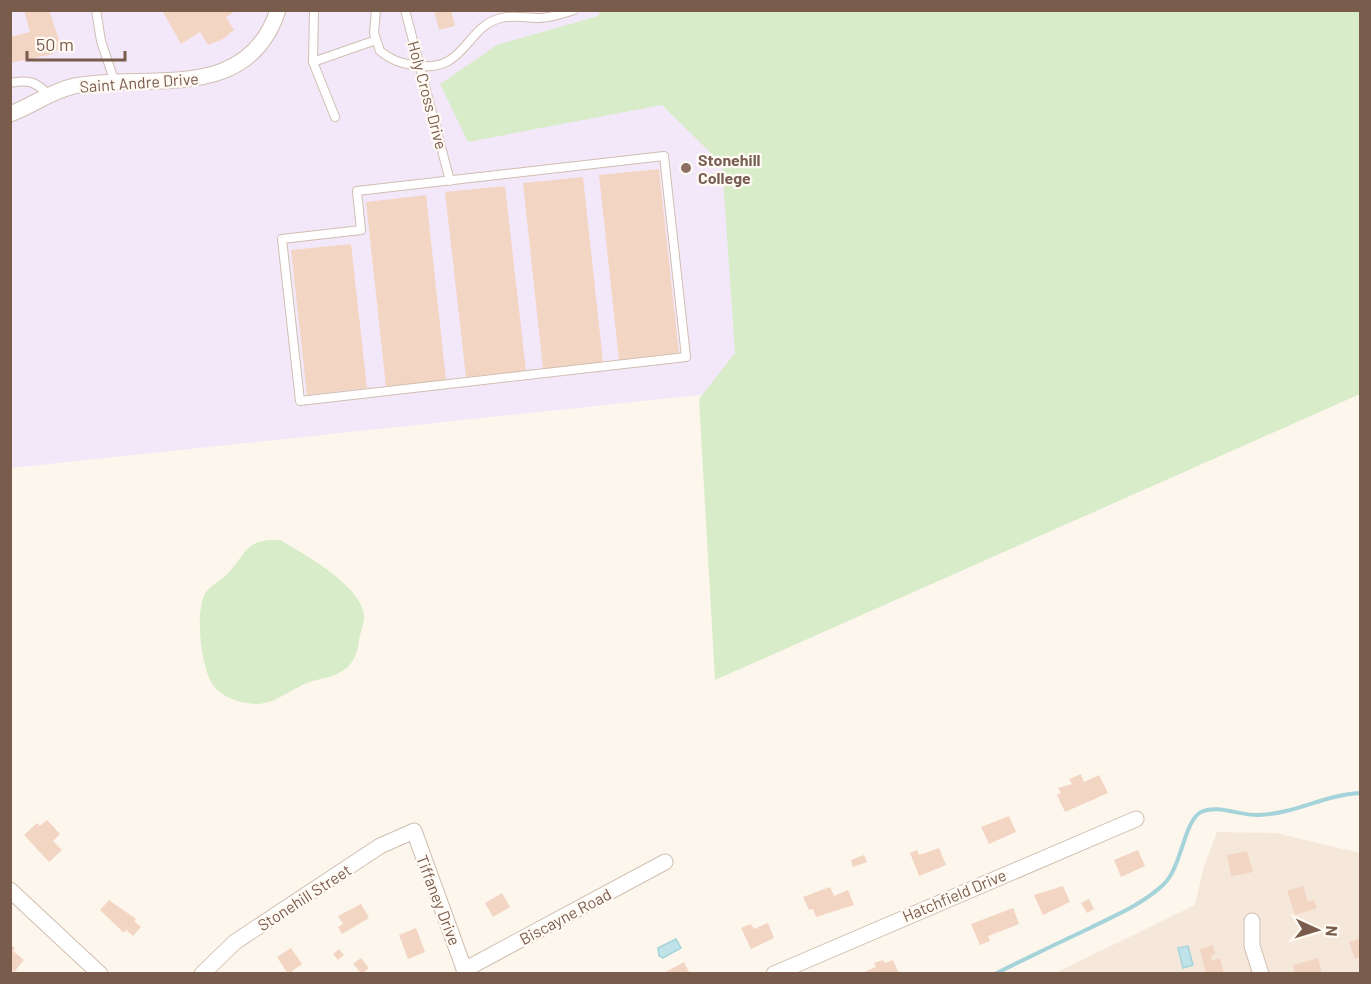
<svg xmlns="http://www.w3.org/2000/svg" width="1371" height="984" viewBox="0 0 1371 984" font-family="Barlow,sans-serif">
	<rect width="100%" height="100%" fill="#fdf6ec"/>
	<path fill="#f5e8da" d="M1217,832l59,1 84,20v120l-307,1 142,-69 9,-39z"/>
	<path fill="#f3e8fa" d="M10,11h1350v314l-1349,143z"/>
	<path fill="#d8ecc9" d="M601,11h759v383l-645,286 -16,-281 36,-46 -13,-189 -60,-59 -194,37 -28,-58 57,-39 101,-29z
		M280,540c24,14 79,44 84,74 1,9 -4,18 -5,27 -3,27 -19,34 -42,39 -21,4 -38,23 -59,24 -15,0 -35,-5 -45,-19 -12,-17 -19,-75 -7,-93 6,-8 18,-13 24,-21 19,-22 17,-32 50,-31z"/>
	<path fill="#bfe3e8" stroke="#a5d3da" stroke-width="1.5" d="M676,939l5,9 -18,10 -4,-2 -1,-8z
		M1188,946l5,19 -10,3 -5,-20z"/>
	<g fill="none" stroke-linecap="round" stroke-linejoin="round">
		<path stroke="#a5d3da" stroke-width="4" d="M995,974c32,-16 63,-31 95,-46 26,-13 53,-24 74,-44 18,-18 20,-63 37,-72 17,-8 39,4 58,3 35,-1 65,-20 101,-22"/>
	</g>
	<path fill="#f3d5c3" d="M24,10h25l13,39 -9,2v3l-43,9v-26l20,-5z
		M162,10h69l2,3 -7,4 8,13 -11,9 -15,6 -8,-13 -19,12z
		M434,10h17l4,16 -16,4z
		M659,169l20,185 -60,7 -20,-186z
		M583,177l20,185 -60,7 -20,-186z
		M505,186l21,185 -60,6 -21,-185z
		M426,195l20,185 -60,7 -20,-185z
		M351,244l16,144 -60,7 -16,-145z
		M1081,774l3,8 15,-7 9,18 -43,19 -8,-17 4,-2 -3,-5 14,-4 -3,-5z
		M1009,816l7,16 -27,12 -8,-17z
		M47,820l13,14 -7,7 9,9 -13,12 -25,-27 13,-12 3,3z
		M939,848l7,17 -27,11 -9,-23 7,-3 2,5z
		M1138,850l7,16 -24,11 -7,-17z
		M1247,851l6,21 -22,4 -4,-21z
		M864,855l3,7 -14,5 -2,-7z
		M1063,886l7,16 -27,13 -9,-20z
		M1303,886l5,16 6,-2 3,8 -22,7 -8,-24z
		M830,887l4,9 14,-6 6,15 -38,12 -3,-8 -4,1 -6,-13z
		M502,893l8,14 -17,10 -8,-14z
		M1089,899l5,10 -7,4 -6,-10z
		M109,900l27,19 -2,2 7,6 -8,9 -7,-6 -2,3 -24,-23z
		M361,904l8,14 -27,16 -4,-7 5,-3 -5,-8z
		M1013,908l6,16 -31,12 2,5 -10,4 -9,-21z
		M768,923l6,15 -23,11 -10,-21 10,-4 3,5z
		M416,928l9,24 -17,7 -9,-24z
		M1360,938v19l-5,2 -6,-17z
		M10,945l5,3 -2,3 11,9 -10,12 -4,-3z
		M1213,945l2,9 -4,2 1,5 8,-3 4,16h-18l-6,-25z
		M291,948l11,16 -10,7 2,3h-6l-11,-17z
		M339,949l5,6 -6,5 -5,-6z
		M361,958l8,10 -7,6 -9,-10z
		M1318,958l4,16h-27l-2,-9z
		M883,960l2,3 8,-3 6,14h-32l-1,-3 10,-4 -2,-4z
		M684,962l6,12h-28z"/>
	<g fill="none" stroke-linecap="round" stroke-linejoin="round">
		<g stroke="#d1beb0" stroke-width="10">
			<path id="lane" d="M96,10l5,31 14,42
				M314,10l-1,52 22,55
				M376,10l-2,23 6,18c11,9 20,12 33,14 53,10 51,-38 88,-47 12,-3 25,0 37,0 12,0 24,-4 36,-8
				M405,10l45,171
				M313,62l63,-22
				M10,83c19,-4 26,-1 39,12
				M664,156l22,201 -386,44 -18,-162 79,-9 -4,-39z"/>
		</g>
		<g stroke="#d1beb0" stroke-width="17">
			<path id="street" d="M10,114c22,-8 41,-23 64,-28 74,-14 173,19 204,-76
				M10,890l90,84
				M1252,921v25l9,28
				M464,970l201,-108
				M202,974l33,-32 145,-96 34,-15 52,143
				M774,974l362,-155"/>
		</g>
		<use href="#lane" stroke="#fff" stroke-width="8"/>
		<use href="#street" stroke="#fff" stroke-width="15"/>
	</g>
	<circle fill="#8d6e63" stroke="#fffaf3" stroke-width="2" cx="686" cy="168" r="6"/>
	<g text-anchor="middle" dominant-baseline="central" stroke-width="4.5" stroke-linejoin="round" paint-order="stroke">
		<g font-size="16" fill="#7a5c4d" stroke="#fffaf3">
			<text transform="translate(139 82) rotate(-4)">Saint Andre Drive</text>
			<text transform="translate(428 95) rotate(75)">Holy Cross Drive</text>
			<text transform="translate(954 895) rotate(-23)">Hatchfield Drive</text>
			<text transform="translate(304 897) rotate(-33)">Stonehill Street</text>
			<text transform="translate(439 900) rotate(69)">Tiffaney Drive</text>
			<text transform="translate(565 916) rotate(-28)">Biscayne Road</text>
		</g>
		<g font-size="16" font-weight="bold" fill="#785e54" stroke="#fffaf3" text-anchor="start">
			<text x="698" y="159">Stonehill<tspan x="698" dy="18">College</tspan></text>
		</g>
	</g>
	<rect width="1371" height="984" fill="none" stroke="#7a5c4d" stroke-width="24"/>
	<g transform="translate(1317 930) rotate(94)" stroke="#fffaf3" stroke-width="4.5" paint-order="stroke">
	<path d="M0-4.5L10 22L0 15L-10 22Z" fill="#7a5c4d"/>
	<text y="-9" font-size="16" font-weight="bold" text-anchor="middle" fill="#7a5c4d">N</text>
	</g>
	<path d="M27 51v9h98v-9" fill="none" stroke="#7a5c4d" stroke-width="3"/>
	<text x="36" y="51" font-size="18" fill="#7a5c4d" stroke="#fffaf3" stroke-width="4.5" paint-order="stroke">50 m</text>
</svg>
